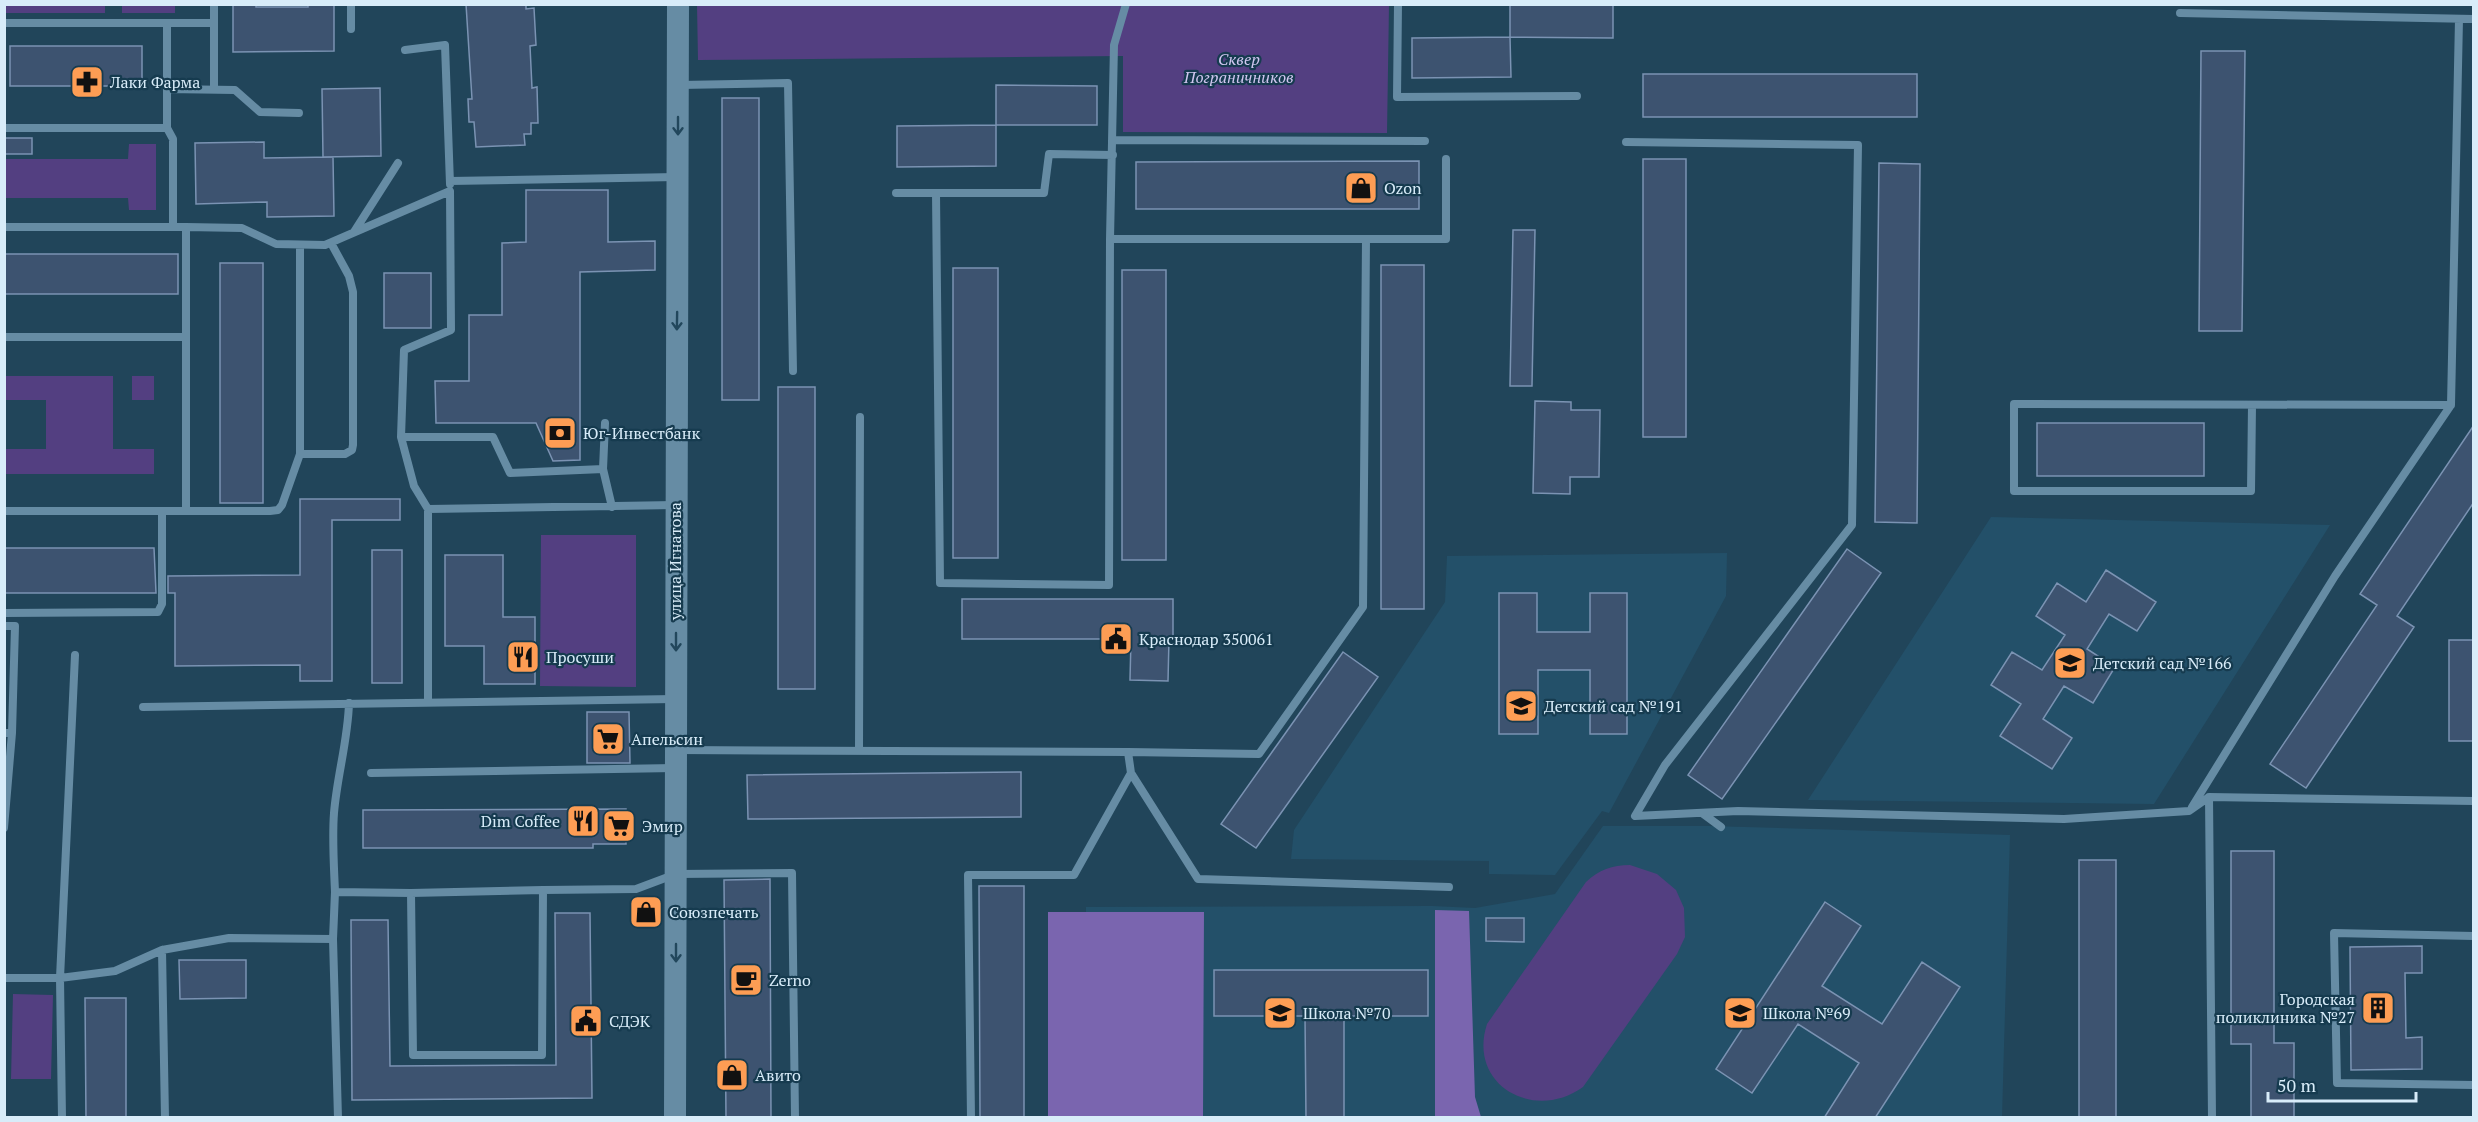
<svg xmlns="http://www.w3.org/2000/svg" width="2478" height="1122" viewBox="0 0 2478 1122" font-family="'PT Serif',serif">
	<rect width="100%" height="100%" fill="#21455a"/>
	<path fill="#235069" d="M1991,517l339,8 -176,279 -346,-4z
		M1727,553l-1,43 -117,217 -7,-2 -47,64 -66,-1v-13l-198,-2 3,-29 151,-228 2,-46z
		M1603,826h106l301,9 -8,282 -917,1 1,-211 346,-1 43,2 80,-14z"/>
	<path fill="#533f81" d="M4,5h101v8h-100z
		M122,5h53v8h-53z
		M697,5h692l-2,128 -264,-1v-76l-425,4z
		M129,144h27v66h-27l-1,-12h-123v-39h123z
		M6,376h107v73h41v25h-148v-25h40v-49h-40z
		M132,376h22v24h-22z
		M541,535h95v152l-96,-1z
		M1630,865l27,9 19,16 8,18 1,29 -8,17 -94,133c-48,35 -116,-1 -96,-63l99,-142c13,-12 26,-17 44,-17z
		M13,994l40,1 -2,84h-40z"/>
	<path fill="#7a65af" d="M1435,910l34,1 6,186 6,20h-46z
		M1048,912h156l-1,205h-155z"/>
	<path fill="#3d5370" stroke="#7b93b3" stroke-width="1.5" d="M233,4h23v3h52v-3h26v47l-101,1z
		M466,4h60v5l8,-1 2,37 -6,1 2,42 5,-1 1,36h-7v11h-7l1,11 -49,2 -2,-25h-5l-1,-23h4z
		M1510,4h103v34l-103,-1z
		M1510,37l1,40 -99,1v-40z
		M10,46h132v40h-132z
		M2201,51h44l-3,280h-43z
		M1643,74h274v43h-274z
		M996,85l101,1v39h-101z
		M380,88l1,68 -58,1 -1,-68z
		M722,98h37v302h-37z
		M996,125v41l-99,1v-41z
		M4,138h28v16h-28z
		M264,142v16l69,-1 1,59 -67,1v-15l-71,2 -1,-61z
		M1643,159h43v278h-43z
		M1419,161v48h-283v-47z
		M1879,163l41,1 -3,359 -42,-1z
		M526,190h82v52l47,-1v29l-75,2v188l-27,1 -17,-38h-100l-1,-42h34v-66h33v-72l24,-1z
		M1513,230h22l-3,156h-22z
		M4,254h174v40h-174z
		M220,263h43v240h-43z
		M1381,265h43v344h-43z
		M953,268h45v290h-45z
		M1122,270h44v290h-44z
		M384,273h47v55h-47z
		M778,387h37v302h-37z
		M1535,401l36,1v8h29l-1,67h-29v17l-37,-1z
		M2037,423h167v53h-167z
		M2474,425v77l-77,114 17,11 -108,161 -36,-24 107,-159 -17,-11z
		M300,499h100v21h-68v161h-32v-16l-125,1v-73h-7v-17l132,-1z
		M4,548h150l2,45h-152z
		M1847,549l34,24 -159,226 -34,-24z
		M372,550h30v133h-30z
		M445,555h58v62h32v67h-51v-38h-39z
		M2106,570l50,32 -19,29 -28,-17 -22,35 28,18 -22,36 -29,-17 -21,33 29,19 -20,31 -52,-33 21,-32 -30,-19 21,-33 30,18 23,-35 -29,-19 21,-33 29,19z
		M1499,593h38v39h53v-39h37v141h-37v-64h-52v64h-39z
		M962,599h211v40h-4l-1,42 -38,-1 1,-41h-169z
		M2449,640h25v101h-25z
		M1343,652l35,25 -122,171 -35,-24z
		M587,712h42l1,51h-43z
		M1021,772v45l-273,2 -1,-44z
		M626,809v35h-33v4h-230v-38z
		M2231,851h43v192h20v75h-43v-74h-20z
		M2079,860h37v258h-37z
		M770,879l1,239h-45l-2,-238z
		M979,886h45v232h-44z
		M1825,902l36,24 -39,60 60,38 40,-62 38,25 -85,131h-51l35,-55 -61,-39 -46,69 -36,-24z
		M635,904h22v17h-22z
		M555,913h35l2,185 -240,2 -1,-180h37l2,146 166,-1z
		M1486,918h38v24l-38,-1z
		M2422,946v27h-17l1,65 16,-1v32l-71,1 -1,-123z
		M179,960h67v38l-66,1z
		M1214,970h214v46h-84v102h-38l-1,-102h-91z
		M85,998h41v120h-40z"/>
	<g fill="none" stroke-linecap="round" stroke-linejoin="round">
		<path stroke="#668ca4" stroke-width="8" d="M214,4v85
			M351,4v25
			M1398,4l-1,93 180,-1
			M2180,13l294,6
			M4,23h210
			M167,23v105l6,11v88
			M405,50l40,-5 5,139
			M680,85l108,-2 5,288
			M167,89l68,1 25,22 39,1
			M4,128h163
			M1112,140l313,1
			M1626,142l232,3 -6,380 -187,240 -30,51 103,-5 326,8 125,-8 20,-14 265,4
			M450,181l227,-4
			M896,193h148l5,-39 64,1
			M936,193l4,390 169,2 1,-346 4,-194 12,-41
			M4,227h182v110
			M186,227l56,1 34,16 49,1 125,-54 1,139 -47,20 -3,87 13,49 14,23 247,-4
			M354,232l44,-69
			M1110,239h256l-3,368 -104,147 -131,-2
			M1366,239h80v-80
			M4,337h182v174h-182
			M2252,405l-1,86h-237v-87l437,1
			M605,423l-2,46 9,38
			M401,437h92l17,36 93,-4
			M300,454h45l7,-4 1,-5v-153l-4,-16 -18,-33
			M428,509v192
			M186,511h84l8,-1 4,-5 18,-51v-208
			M4,613l154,-1 4,-8v-93
			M4,626h11l-3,107
			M75,655l-15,323 55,-7 47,-21
			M349,703c-1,37 -12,73 -15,110 -2,26 0,53 1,79l76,1 2,162h129l1,-165 93,-1 40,-15 116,-1 3,245
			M143,707l532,-8
			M4,733h8l-8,95
			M677,750l451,2 3,21 67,106 251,8
			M859,750l1,-333
			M371,773l304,-5
			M2209,797l3,321
			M2192,807l143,-231 116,-171 8,-386
			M1702,813l19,14
			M335,892l-2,47 5,179
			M411,893l132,-3
			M2474,936l-140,-3 3,150 137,2
			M4,978h56l2,140
			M165,1118l-3,-168 67,-12 104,1
			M971,1118l-3,-243h106l57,-102"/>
		<path stroke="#668ca4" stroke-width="22" d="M675,1118l3,-1114"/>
	</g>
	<defs><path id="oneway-shaft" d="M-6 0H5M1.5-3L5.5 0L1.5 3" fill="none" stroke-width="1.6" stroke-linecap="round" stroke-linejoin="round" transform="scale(1.5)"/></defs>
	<g stroke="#22475c">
		<use href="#oneway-shaft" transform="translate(678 126) rotate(90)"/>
		<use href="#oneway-shaft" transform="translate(677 321) rotate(91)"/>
		<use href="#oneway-shaft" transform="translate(676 642) rotate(90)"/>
		<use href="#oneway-shaft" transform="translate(676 953) rotate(90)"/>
	</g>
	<defs>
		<g id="pharmacy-square" transform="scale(1.725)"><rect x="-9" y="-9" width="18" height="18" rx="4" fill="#fd9d54" stroke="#163b4f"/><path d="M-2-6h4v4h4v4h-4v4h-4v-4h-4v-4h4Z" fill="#111"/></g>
		<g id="shop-square" transform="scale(1.725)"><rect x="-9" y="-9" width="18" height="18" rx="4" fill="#fd9d54" stroke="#163b4f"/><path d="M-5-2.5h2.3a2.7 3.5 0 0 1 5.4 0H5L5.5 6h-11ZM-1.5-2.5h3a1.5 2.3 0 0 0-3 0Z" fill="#111"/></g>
		<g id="bank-square" transform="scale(1.725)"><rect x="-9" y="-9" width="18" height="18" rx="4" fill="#fd9d54" stroke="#163b4f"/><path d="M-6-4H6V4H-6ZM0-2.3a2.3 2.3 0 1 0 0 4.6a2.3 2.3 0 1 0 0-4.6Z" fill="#111"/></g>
		<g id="civic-square" transform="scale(1.725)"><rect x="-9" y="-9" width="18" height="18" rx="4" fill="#fd9d54" stroke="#163b4f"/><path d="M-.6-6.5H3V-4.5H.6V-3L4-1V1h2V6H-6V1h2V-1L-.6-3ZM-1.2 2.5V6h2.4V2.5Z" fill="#111"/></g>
		<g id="restaurant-square" transform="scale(1.725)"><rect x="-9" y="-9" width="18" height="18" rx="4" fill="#fd9d54" stroke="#163b4f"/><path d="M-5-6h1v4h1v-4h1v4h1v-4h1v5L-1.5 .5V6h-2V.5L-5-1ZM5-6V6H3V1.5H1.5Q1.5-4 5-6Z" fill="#111"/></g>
		<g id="school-square" transform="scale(1.725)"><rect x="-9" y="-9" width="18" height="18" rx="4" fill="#fd9d54" stroke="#163b4f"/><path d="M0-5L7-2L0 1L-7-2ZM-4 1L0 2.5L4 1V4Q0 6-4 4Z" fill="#111"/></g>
		<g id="supermarket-square" transform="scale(1.725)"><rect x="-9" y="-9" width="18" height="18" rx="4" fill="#fd9d54" stroke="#163b4f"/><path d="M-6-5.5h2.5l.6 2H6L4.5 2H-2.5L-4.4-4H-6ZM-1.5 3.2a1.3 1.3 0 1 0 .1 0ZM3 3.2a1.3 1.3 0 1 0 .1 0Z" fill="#111"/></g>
		<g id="cafe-square" transform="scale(1.725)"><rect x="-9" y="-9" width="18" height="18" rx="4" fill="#fd9d54" stroke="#163b4f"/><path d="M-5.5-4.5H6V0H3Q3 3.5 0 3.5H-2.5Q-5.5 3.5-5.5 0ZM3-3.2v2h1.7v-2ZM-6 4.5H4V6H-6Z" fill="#111"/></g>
		<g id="building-square" transform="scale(1.725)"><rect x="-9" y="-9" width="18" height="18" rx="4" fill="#fd9d54" stroke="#163b4f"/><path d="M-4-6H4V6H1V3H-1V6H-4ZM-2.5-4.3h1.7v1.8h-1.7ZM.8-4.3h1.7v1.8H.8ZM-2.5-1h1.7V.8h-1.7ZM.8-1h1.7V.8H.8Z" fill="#111"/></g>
	</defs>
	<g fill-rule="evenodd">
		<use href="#pharmacy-square" x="87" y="82"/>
		<use href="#shop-square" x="1361" y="188"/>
		<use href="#bank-square" x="560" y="433"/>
		<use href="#civic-square" x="1116" y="639"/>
		<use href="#restaurant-square" x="523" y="657"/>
		<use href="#school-square" x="2070" y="663"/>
		<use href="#school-square" x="1521" y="706"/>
		<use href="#supermarket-square" x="608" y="739"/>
		<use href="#restaurant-square" x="583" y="821"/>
		<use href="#supermarket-square" x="619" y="826"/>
		<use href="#shop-square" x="646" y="912"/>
		<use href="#cafe-square" x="746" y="980"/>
		<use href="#building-square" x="2378" y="1008"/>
		<use href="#school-square" x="1280" y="1013"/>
		<use href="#school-square" x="1740" y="1013"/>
		<use href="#civic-square" x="586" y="1021"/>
		<use href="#shop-square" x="732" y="1075"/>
	</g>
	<g text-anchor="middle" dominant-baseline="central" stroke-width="4.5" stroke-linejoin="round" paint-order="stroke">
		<g font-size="16" font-style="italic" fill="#d1c7f0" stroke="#163b4f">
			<text x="1239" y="59">Сквер<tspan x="1239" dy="18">Пограничников</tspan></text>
		</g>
		<g font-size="16" fill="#d8ecf9" stroke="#163b4f" text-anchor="start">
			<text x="110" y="82">Лаки Фарма</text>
			<text x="1384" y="188">Ozon</text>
			<text x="583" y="433">Юг-Инвестбанк</text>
			<text x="1139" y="639">Краснодар 350061</text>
			<text x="546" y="657">Просуши</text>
			<text x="2093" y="663">Детский сад №166</text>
			<text x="1544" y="706">Детский сад №191</text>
			<text x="631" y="739">Апельсин</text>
			<text x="560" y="821" text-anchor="end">Dim Coffee</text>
			<text x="642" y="826">Эмир</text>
			<text x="669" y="912">Союзпечать</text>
			<text x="769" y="980">Zerno</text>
			<text x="2355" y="999" text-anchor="end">Городская<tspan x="2355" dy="18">поликлиника №27</tspan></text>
			<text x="1303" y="1013">Школа №70</text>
			<text x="1763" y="1013">Школа №69</text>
			<text x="609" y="1021">СДЭК</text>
			<text x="755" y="1075">Авито</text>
		</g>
		<g font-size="16" fill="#d8ecf9" stroke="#163b4f">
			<text transform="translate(675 561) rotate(-90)">улица Игнатова</text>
		</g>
	</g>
	<rect width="2478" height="1122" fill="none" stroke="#d8ecf9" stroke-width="12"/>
	<path d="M2268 1092v9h148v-9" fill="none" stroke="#d8ecf9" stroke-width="3"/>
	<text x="2277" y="1092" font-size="18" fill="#d8ecf9" stroke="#163b4f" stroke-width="4.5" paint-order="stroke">50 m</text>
</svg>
